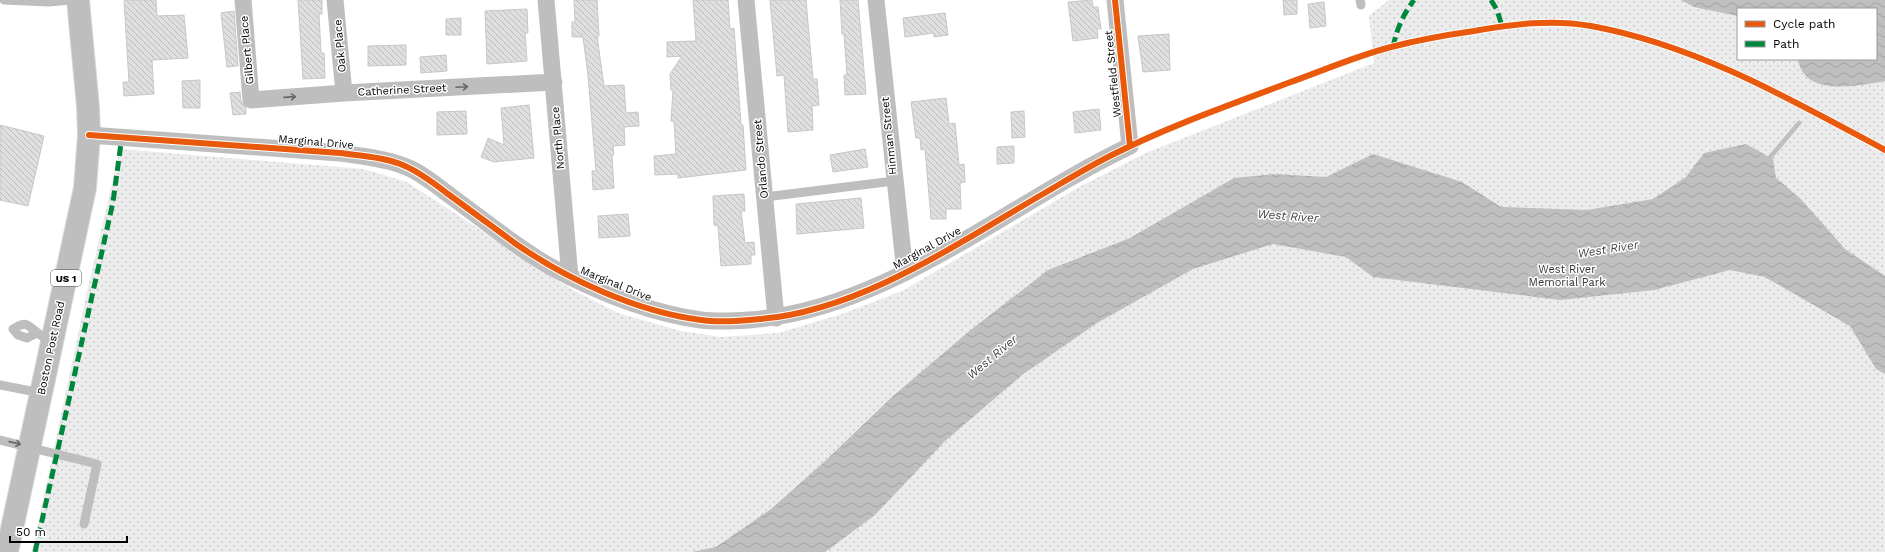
<svg xmlns="http://www.w3.org/2000/svg" width="1885" height="552" viewBox="0 0 1885 552" font-family="'Work Sans',sans-serif">
	<defs>
		<pattern id="park-dots" width="8" height="8" patternUnits="userSpaceOnUse"><rect width="8" height="8" fill="#ececec"/><path d="M2 2h.1M6 6h.1" fill="none" stroke="#c9c9c9" stroke-width="1.8" stroke-linecap="round"/></pattern>
		<pattern id="water-waves" width="16" height="10" patternUnits="userSpaceOnUse"><rect width="16" height="10" fill="#bfbfbf"/><path d="M0 5q4-4 8 0t8 0" fill="none" stroke="#a2a2a2"/></pattern>
		<pattern id="building-back-hatch" width="6" height="6" patternUnits="userSpaceOnUse"><rect width="6" height="6" fill="#dfdfdf"/><path d="M-1 5l2 2M0 0l6 6M5-1l2 2" fill="none" stroke="#bebebe"/></pattern>
	</defs>
	<rect width="100%" height="100%" fill="#fff"/>
	<path fill="url(#park-dots)" fill-rule="evenodd" d="M1389,0h496v552h-1853l55,-260 33,-143 244,20 43,13 164,107 47,24 63,18 40,6 57,-4 64,-19 62,-24 177,-104 67,-34 226,-89 -5,-47zM1738,9h138v50h-138z"/>
	<path fill="url(#water-waves)" d="M1681,0h204v81c-22,4 -69,14 -83,-10 -2,-3 -3,-8 -4,-12h78v-50h-138v7l-44,-9z
		M1746,144l27,15 3,19 24,20 45,51 40,27v98l-9,-5 -26,-43 -85,-49 -35,-7 -76,20 -94,10 -187,-23 -27,-20 -73,-13 -80,25 -96,54 -75,52 -77,66 -70,74 -50,37h-133l24,-5 55,-38 52,-46 70,-67 74,-63 81,-63 82,-32 104,-60 40,-4 52,3 47,-23 89,28 39,25 86,3 66,-11 33,-22 18,-24z"/>
	<g fill="none" stroke-linecap="round" stroke-linejoin="round">
		<path stroke="#bfbfbf" stroke-width="4.5" d="M1767,161l32,-38"/>
	</g>
	<path fill="url(#building-back-hatch)" stroke="#c7c7c7" d="M124,0h32l1,16 27,-1 4,43 -36,2 2,34 -30,2 -1,-14h6z
		M298,0h24v14h-3l2,39h3l1,25 -22,1z
		M574,0h23l2,36h-2l7,50 20,-1 2,28 12,-1 1,14 -15,1 1,18 -12,1 1,9h-2l2,33 -21,2 -1,-19h4l-8,-96 -5,-38h-11v-15h3z
		M693,0h35l2,29 4,-1 7,97h2l3,45 -68,8v-4l-23,1 -1,-19 22,-2 -2,-33h-3l2,-31h-2l-1,-16 12,-18 -15,1v-15l29,-1z
		M770,0h36l7,79h4l2,26 -7,1 1,24 -25,2 -4,-57 -7,1z
		M840,0h18l8,94 -21,1 -1,-20h3l-3,-41h-2z
		M1092,0l1,7h5l3,22h-4l1,9 -25,3 -5,-39z
		M1283,0h14v14l-13,1z
		M1324,2l2,24 -16,2 -2,-24z
		M527,9l1,24h-3l2,28 -40,3 -2,-53z
		M234,11l4,55 -11,1 -6,-54z
		M945,13l3,22 -14,2v-4l-29,4 -2,-19z
		M461,18v17h-15v-16z
		M1169,34l1,36 -27,2 -5,-36z
		M406,45v20l-38,1v-20z
		M446,55l1,16 -26,2 -1,-16z
		M200,80v28h-17l-1,-27z
		M240,92l1,9 5,7v6l-13,1 -3,-22z
		M946,98l3,26 6,-1 4,42 5,-1 1,18 -5,1 1,26h-15v10h-15l-6,-70 -4,1 -1,-12h-4l-5,-36z
		M529,105l5,53 -40,4 -13,-5 7,-19 16,7 -3,-37z
		M1099,109l2,21 -26,3 -2,-21z
		M466,111l1,23 -30,1v-23z
		M1024,111l1,26 -13,1 -1,-26z
		M0,125l44,11 -16,70 -28,-6z
		M1014,146v17l-17,1v-17z
		M865,149l3,18 -35,5 -3,-17z
		M744,194l1,17h-4l4,32 9,-1 1,13h-4v9l-30,2 -3,-40 -4,-1 -1,-29z
		M861,198l3,30 -67,6 -1,-30z
		M628,214l2,22 -31,2 -1,-22z"/>
	<g fill="none" stroke-linecap="round" stroke-linejoin="round">
		<g stroke="#dbdbdb" stroke-width="24">
			<path id="primary" d="M7,552l78,-364 4,-53 -1,-28 -10,-107"/>
		</g>
		<path stroke="#bebebe" stroke-width="9" d="M4,0l45,2 22,-2
			M1360,0l1,5
			M765,197l129,-16
			M37,333l-10,5 -9,-3 -5,-6c15,-9 13,-4 25,4 4,4 10,6 14,8
			M0,385l41,8
			M0,440l97,24 -13,60"/>
		<path stroke="#bebebe" stroke-width="17" d="M243,0l8,100 93,-7 210,-11
			M335,0l9,93
			M546,0l24,277
			M746,0l30,318
			M876,0l29,273
			M89,135l251,18c21,3 43,5 64,13 17,6 33,20 48,31 33,24 65,51 101,71 45,24 97,45 148,52 16,2 33,1 48,0 139,-10 259,-116 381,-174l-15,-146"/>
		<use href="#primary" stroke="#bebebe" stroke-width="22"/>
		<path stroke="#00873e" stroke-width="5" stroke-dasharray="10 5" stroke-linecap="butt" d="M1491,0l6,10 5,16
			M1393,47c4,-19 10,-32 21,-47
			M35,552l78,-350 9,-66"/>
		<g stroke="#fff" stroke-width="8">
			<path id="cycleway" d="M1115,0l15,146
				M89,135l251,18c21,3 45,4 65,13 16,7 30,18 43,28 22,16 45,33 68,50 52,36 122,68 185,76 19,3 40,1 59,-1 100,-8 198,-76 283,-125 24,-14 48,-29 73,-41 56,-28 114,-48 172,-70 34,-12 68,-27 103,-36 27,-7 55,-12 83,-16 39,-7 78,-12 117,-5 105,19 201,74 294,124"/>
		</g>
		<use href="#cycleway" stroke="#e8590c" stroke-width="6"/>
	</g>
	<defs><path id="oneway-shaft" d="M-6 0H5M1.5-3L5.5 0L1.5 3" fill="none" stroke-width="1.6" stroke-linecap="round" stroke-linejoin="round"/></defs>
	<g stroke="#686868">
		<use href="#oneway-shaft" transform="translate(462 87) rotate(-3)"/>
		<use href="#oneway-shaft" transform="translate(290 97) rotate(-4)"/>
		<use href="#oneway-shaft" transform="translate(15 443) rotate(13)"/>
	</g>
	<g text-anchor="middle" dominant-baseline="central" stroke-width="3" stroke-linejoin="round" paint-order="stroke">
		<rect fill="#fff" stroke="#4c4c4c" stroke-width="1" x="51" y="270" width="30" height="16" rx="3"/>
		<g font-size="10" font-weight="bold" fill="#000">
			<text x="66" y="278">US 1</text>
		</g>
		<g font-size="11" fill="#000" stroke="#fff">
			<text transform="translate(340 46) rotate(-95)">Oak Place</text>
			<text transform="translate(247 50) rotate(-95)">Gilbert Place</text>
			<text transform="translate(1113 74) rotate(-96)">Westfield Street</text>
			<text transform="translate(402 90) rotate(-3)">Catherine Street</text>
			<text transform="translate(889 136) rotate(-96)">Hinman Street</text>
			<text transform="translate(558 138) rotate(-95)">North Place</text>
			<text transform="translate(316 142) rotate(5)">Marginal Drive</text>
			<text transform="translate(761 159) rotate(-95)">Orlando Street</text>
			<text transform="translate(927 248) rotate(-29)">Marginal Drive</text>
			<text transform="translate(616 284) rotate(22)">Marginal Drive</text>
			<text transform="translate(51 348) rotate(-78)">Boston Post Road</text>
		</g>
		<g font-size="11" fill="#333" stroke="#fff">
			<text x="1567" y="269">West River<tspan x="1567" dy="13">Memorial Park</tspan></text>
		</g>
		<g font-size="12" font-style="italic" fill="#444" stroke="#fff">
			<text transform="translate(1288 216) rotate(4)">West River</text>
			<text transform="translate(1608 249) rotate(-9)">West River</text>
			<text transform="translate(992 357) rotate(-40)">West River</text>
		</g>
	</g>
	<rect x="1737" y="8" width="140" height="52" fill="#ffffff" stroke="#999999"/>
	<rect x="1745" y="21" width="20" height="6" fill="#e8590c" stroke="#999999"/>
	<text x="1773" y="28" font-size="12" fill="#000000">Cycle path</text>
	<rect x="1745" y="41" width="20" height="6" fill="#00873e" stroke="#999999"/>
	<text x="1773" y="48" font-size="12" fill="#000000">Path</text>
	<path d="M10 536v6h117v-6" fill="none" stroke="#000000" stroke-width="2"/>
	<text x="16" y="536" font-size="12" fill="#000000" stroke="#ffffff" stroke-width="3" paint-order="stroke">50 m</text>
</svg>
